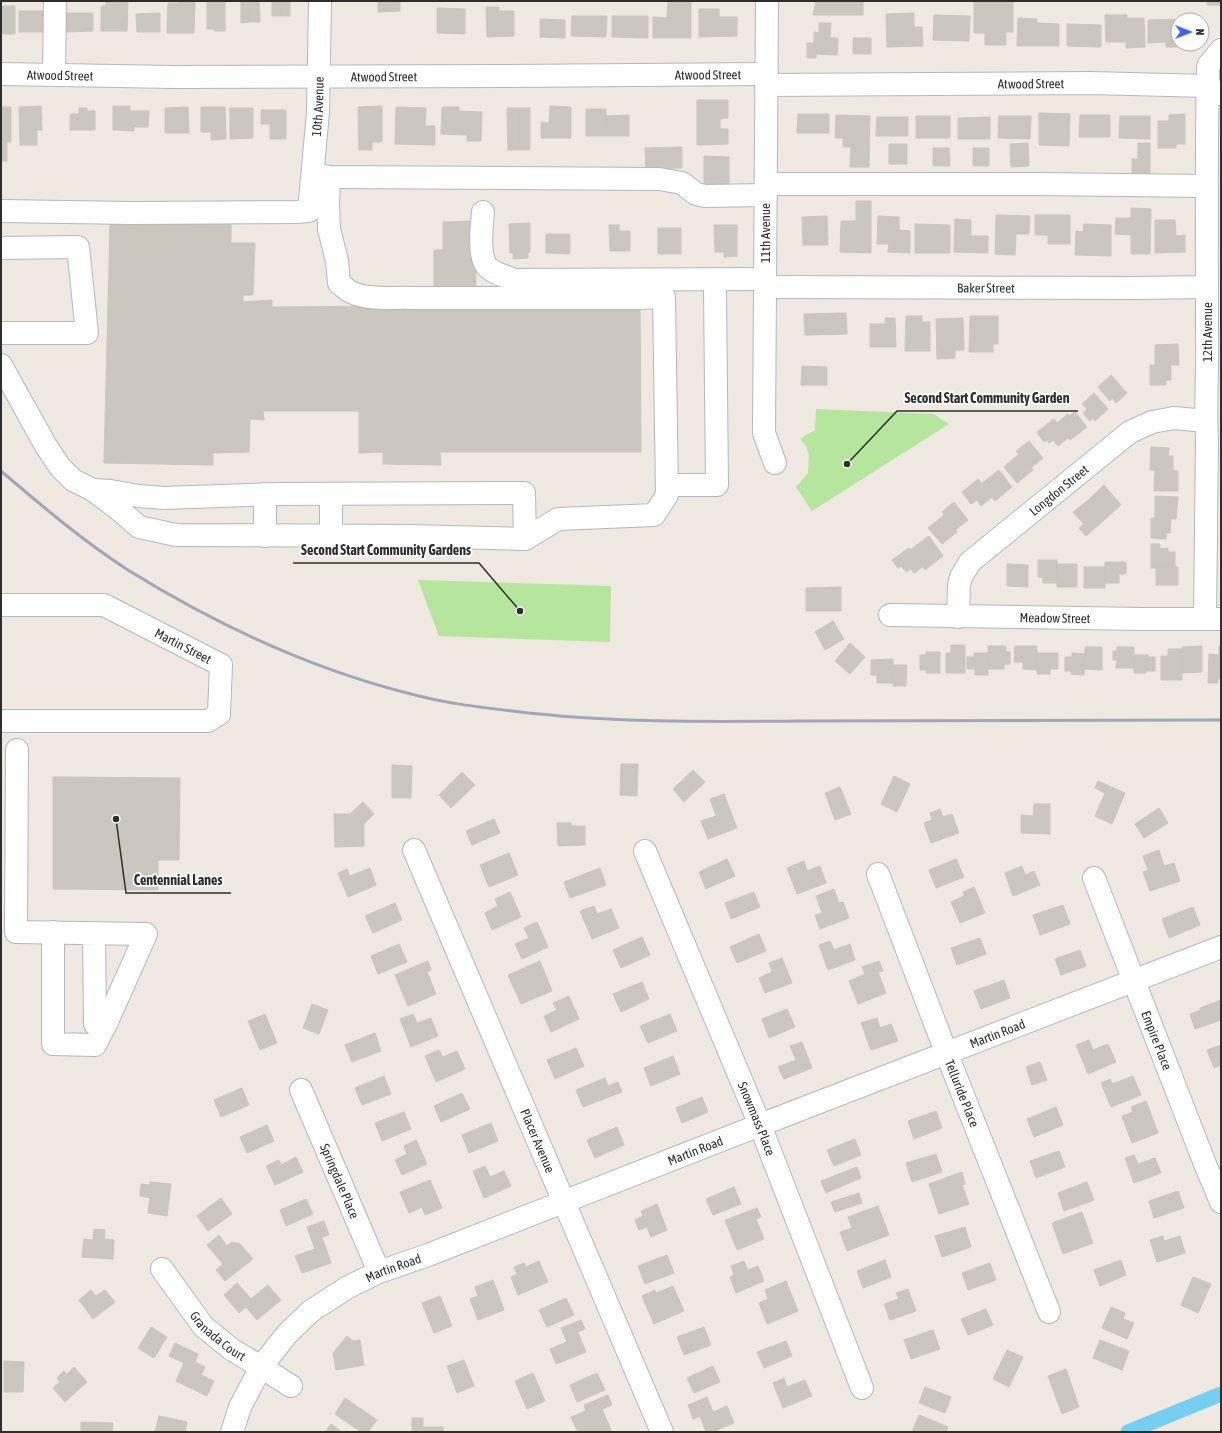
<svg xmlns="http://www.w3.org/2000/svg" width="1222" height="1433" viewBox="0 0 1222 1433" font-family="'Asap Condensed',sans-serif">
	<rect width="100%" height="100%" fill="#efe9e1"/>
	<path fill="#b6e59e" d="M816,409l118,5 15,10 -137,87 -16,-24 12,-14 1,-18 -3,-9 -6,-7 15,-9z
		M418,580l193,6 -1,56 -171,-6z"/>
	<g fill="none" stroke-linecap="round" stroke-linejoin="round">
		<path stroke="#75cff0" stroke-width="15" d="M1128,1432l93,-38"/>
	</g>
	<path fill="#cbc7bf" stroke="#cbc5ba" d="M106,1h22l-1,30h-26v-25h5z
		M179,1h16l-1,32h-27l1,-30h11z
		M207,1h18v30h-11v-2h-7z
		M241,1h9v21l-9,1z
		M250,1h9l1,21h-10z
		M272,1h9v15h-9z
		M281,1h9v15h-9z
		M378,1h22v10l-22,1z
		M668,1h23v37h-38v-21l14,1z
		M816,1h47v14h-50z
		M974,1h39v31h-7v13h-21v-12h-11z
		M1207,1h14v4h-14z
		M1,6h14v28h-14z
		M486,7h13v4h15v25l-27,1z
		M437,8l28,1v25l-28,-1z
		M699,9h20v8h18v19l-38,1z
		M19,11h24v21h-24z
		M65,13h28v18l-28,1z
		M160,13v19h-23l-1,-18z
		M914,13v14h8l1,19 -36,1 -1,-33z
		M934,15l36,1 -1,25 -36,-1z
		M1105,15h22v3h17l1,29 -19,1v-6h-20z
		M572,16h35l-1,21 -35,-1z
		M612,16h36v22l-36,-1z
		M1018,18l19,1v4l22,1v22h-42z
		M540,19l25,1v18l-25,-1z
		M1188,19l-10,1v24h10v3h-22v-5l-18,1v-23z
		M819,23h12l-1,15h8l-1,17 -21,-1v4h-9v-15h7v-11l5,1z
		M1067,24l34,1v22l-34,-1z
		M853,38h18v16h-18z
		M697,100h31v18l-8,1v10h8v15l-31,1z
		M41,106l1,24h-5v15h-17l-1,-38z
		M113,106h17v5h19l-1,16h-14v4l-21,-1z
		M382,106v36h-10v8h-13l-1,-43z
		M550,106l21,1v31h-30v-16l8,1z
		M1,107h10v35h-4v19h-6z
		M188,107l1,26h-24v-25z
		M201,107h24l1,32 -15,1v-8h-10z
		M396,107l30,1 -1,18h10v19l-40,-1z
		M442,107h17v4l23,1 -1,29h-14v-6l-26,-1z
		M79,108h8v3h8v19h-25v-16h9z
		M230,108h23v30l-23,1z
		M507,108h12v42h-11z
		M519,108h11v42h-11z
		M586,109h20v27h-20z
		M261,110h25v29h-16v-15h-9z
		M1039,113l31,1 -1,32 -30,-1z
		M798,114h31v19h-32z
		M1185,114v30h-9v4h-18v-27h11v-6z
		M629,115v21h-23v-20z
		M836,115l34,1 -1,51h-19l1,-20h-8v-9h-8z
		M1080,115h30v22h-31z
		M916,116h34v22h-34z
		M999,116h32l-1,23 -32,-1z
		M1120,116h30v23l-31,-1z
		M877,117h31v19h-32z
		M990,117v22h-32v-21z
		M1028,143l1,23 -18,1 -1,-23z
		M1138,143h12v35l-18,1v-20h6z
		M889,144h18v20h-18z
		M682,147v21l-36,1 -1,-21z
		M933,148h16l1,18h-17z
		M973,148h16v18h-16z
		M704,156l25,1v30l-25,-1z
		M856,201h15v52l-31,-1 1,-31h15z
		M1131,208l20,1 -1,45h-19v-19l-16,-1 1,-16h15z
		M996,215l34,1 -1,18h-13l-1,21 -20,-1z
		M1035,215h35v29h-22v-9h-13z
		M827,216l1,29h-25l-1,-28z
		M878,216l21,1v13l11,1v22l-22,-1 1,-8h-12z
		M955,219l16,1v16h17v17l-34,-1z
		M1155,220h20l1,16 9,-1v17l-30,1z
		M475,221l1,66 -42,1v-38h9v-28z
		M530,223v29l-2,1v5l-15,1v-6h-3l-1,-29z
		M110,224h121v19h24l-2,52h-10v7l29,-2v7l368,-3 1,148h-201l1,13 -58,-1v-12l-24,1v-42h-96l1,9 -14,-1 -1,33 -36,1v12l-109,-2z
		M915,224l35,1v28h-35z
		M1084,224l27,1v31l-36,-1 1,-24 7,1z
		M609,225h10v6h11v20h-20z
		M714,225h23v31l-13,1v-5h-9z
		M658,228h23v26h-23z
		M546,234h24v20l-24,-1z
		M846,313l1,21 -42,1 -1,-21z
		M906,316h16v6h8v29h-25z
		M970,316h28v28h-5v8h-24z
		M885,318h10l1,29h-26v-23h15z
		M963,318l1,32h-9v8l-18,1 -1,-40z
		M1178,344l1,21h-24v-20z
		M1150,365h21v15h-5v5h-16z
		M802,366l25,1v18h-26z
		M1111,375l16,18 -11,10 -4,-5 -2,3 -12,-14z
		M1094,393l14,16 -13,12 -2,-3 -3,3 -7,-8 4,-4 -5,-5z
		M1075,412l12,15 -17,13 -13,-17 11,-9 1,2z
		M1054,419l14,19 -10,8 -5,-6 -4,3 -2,-3 -3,2 -7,-10z
		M1029,441l14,17 -12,10 -15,-17z
		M1151,447l18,1 -1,8h5v14h-23z
		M1019,454l14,16 -16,13 -13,-16z
		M999,470l13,17 -17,14 -14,-17z
		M1155,470l23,1v20h-24z
		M978,479l14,18 -11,9 -4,-6 -6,4 -9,-12z
		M1104,485l17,20 -18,16 -17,-19z
		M1155,496l23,1 -2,22 -21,-1z
		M954,502l14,18 -13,10 -13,-18z
		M1086,502l17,19 -17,15 -7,-8 5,-4 -11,-12z
		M944,515l13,17 -15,12 -14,-16z
		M1151,518l20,1 -1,14h-4v6l-15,-1z
		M929,536l14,20 -18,14 -15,-20z
		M1151,544h9v5l8,-1v4h7v15l-24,1z
		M909,548l13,19 -8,6 -3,-4 -5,3 -5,-6 -3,2 -6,-8z
		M1038,560h19v23h-14v-6h-5z
		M1105,562h21v12h-7v9h-14z
		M1007,564l21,1v22l-21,-1z
		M1057,564h20v23h-20z
		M1084,567h21v21h-21z
		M1156,567h22v18h-22z
		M841,587v24h-35v-23z
		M833,621l11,18 -19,11 -10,-18z
		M850,643l15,14 -15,17 -15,-13z
		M951,645h14v28h-19v-20h5z
		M988,646h18v6h4v12h-6v5h-16z
		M1015,646h22v24l-14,-1v-7h-9z
		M1202,646v26l-20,1v-26z
		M1219,646h2v33h-3v4h-10l1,-29 10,1z
		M1085,647h17v23l-18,-1z
		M1117,647h17v21h-18l1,-8h-4v-9h4z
		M1168,649h14v31h-21v-24h7z
		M926,652h14v21h-14v-3h-6v-15h6z
		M974,653h14v22h-13v-6h-8v-12h7z
		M1037,653h21v16h-8v5h-13z
		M1072,653l13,1 -1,21 -13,-1v-3h-6v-14h7z
		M1134,655h14v2h7v14h-9v2h-12z
		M893,659v24h-16v-8h-6v-15z
		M894,665h13l-1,21h-13z
		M621,764h17l-1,32 -17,-1z
		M392,765l20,1 -1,32h-19z
		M693,770l12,12 -21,20 -11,-13z
		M462,772l13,13 -24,23 -12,-13z
		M894,776l16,8 -13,28 -16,-8z
		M53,777l127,1 -1,82h-21v30l-105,-1z
		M1098,781l27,12 -13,31 -17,-8 10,-23 -10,-5z
		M840,787l11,27 -16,6 -10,-27z
		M724,794l13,34 -29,11 -7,-18 15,-5 -6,-17z
		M363,802l11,12 -10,10v22l-29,1 -1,-33h16z
		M1034,804h16v30l-29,-1v-18l12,1z
		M1159,808l9,15 -24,15 -9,-14z
		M940,809l3,8 9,-3 7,19 -28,10 -7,-20 8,-3 -2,-7z
		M494,819l6,14 -28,12 -6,-14z
		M557,823h14v3h14v19l-27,1z
		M1159,850l5,16 10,-3 6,18 -30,10 -7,-19 5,-2 -5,-14z
		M509,853l9,22 -29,12 -9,-22z
		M727,859l8,17 -29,13 -7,-17z
		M956,859l8,18 -28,11 -7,-18z
		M804,861l3,10 13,-5 6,17 -29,11 -10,-26z
		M1022,866l3,9 9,-4 6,14 -27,11 -8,-23z
		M370,868l6,17 -28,12 -10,-24 9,-4 3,7z
		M600,868l6,17 -36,13 -6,-16z
		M974,887l11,26 -25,10 -9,-21 13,-6 -1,-4z
		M834,889l5,14 4,-1 6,16 -29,11 -5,-14 7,-2 -6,-17z
		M510,892l11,25 -29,13 -7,-17 13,-7 -3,-7z
		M754,892l6,15 -29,12 -6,-16z
		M395,903l7,17 -29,13 -8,-17z
		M1063,905l7,19 -30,11 -7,-20z
		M594,906l3,8 14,-5 8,19 -27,11 -12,-28z
		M1193,907l7,18 -31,13 -7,-19z
		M537,922l11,25 -26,12 -7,-15 14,-6 -5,-10z
		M759,934l7,17 -29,12 -7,-16z
		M642,937l8,18 -29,13 -8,-18z
		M980,938l6,16 -29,11 -6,-17z
		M830,941l4,9 16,-6 5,16 -27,10 -9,-25z
		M399,944l8,18 -29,12 -7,-18z
		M1080,950l6,16 -25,9 -6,-16z
		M782,958l10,25 -27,10 -6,-15 13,-6 -3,-9z
		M428,961l3,9 -4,2 9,22 -28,12 -13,-31z
		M540,961l12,30 -31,13 -13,-29z
		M879,961l4,10 -5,1 8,21 -28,11 -9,-23 16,-7 -3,-7z
		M1004,980l6,18 -29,11 -7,-18z
		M642,982l7,17 -28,13 -8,-18z
		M569,996l10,23 -28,13 -7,-16 13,-6 -4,-7z
		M1221,1000v20l-26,9 -5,-15 11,-4 -1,-2z
		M312,1004l16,6 -9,24 -16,-6z
		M787,1009l8,18 -26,11 -7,-19z
		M265,1014l12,29 -17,7 -12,-29z
		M413,1014l4,9 14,-5 7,18 -27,11 -11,-28z
		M670,1014l7,17 -29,12 -8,-17z
		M877,1018l3,10 11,-4 7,17 -27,9 -10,-27z
		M375,1033l6,18 -29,11 -7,-17z
		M1089,1040l4,10 15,-6 8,18 -28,12 -12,-29z
		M802,1042l10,26 -28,11 -6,-12 18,-7 -6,-14z
		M1221,1045v20l-7,3 -7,-18z
		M576,1048l8,18 -29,13 -8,-19z
		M439,1050l4,7 14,-6 8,18 -29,13 -11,-26z
		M673,1056l7,18 -29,12 -7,-18z
		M1040,1062l7,18 -15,5 -6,-18z
		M384,1076l7,18 -29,11 -7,-17z
		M1133,1076l8,19 -30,12 -10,-24 9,-4 2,5z
		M605,1078l3,8 10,-4 4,10 -39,15 -7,-17z
		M242,1088l7,17 -28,12 -7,-17z
		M462,1093l8,16 -29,13 -7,-16z
		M702,1097l6,15 -26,11 -6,-15z
		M1146,1101l12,32 -26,10 -10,-27 11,-4 -2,-5z
		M1056,1107l7,18 -29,12 -7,-18z
		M936,1111l6,17 -28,11 -6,-18z
		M404,1112l7,17 -29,12 -7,-18z
		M491,1123l7,18 -29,12 -7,-18z
		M267,1125l7,16 -27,12 -7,-16z
		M617,1127l7,18 -29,13 -8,-18z
		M855,1139l6,16 -27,11 -7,-16z
		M416,1140l11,24 -25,11 -7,-15 12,-6 -3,-8z
		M1059,1151l6,16 -29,11 -6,-17z
		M936,1154l6,18 -30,10 -6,-19z
		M1134,1155l4,9 17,-6 6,15 -27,10 -9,-25z
		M296,1157l7,15 -28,13 -9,-19 13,-6 2,5z
		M485,1166l5,11 14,-6 7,15 -27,12 -11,-27z
		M857,1167l4,11 -35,15 -5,-12z
		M962,1172l3,12 -3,1 7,19 -30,10 -10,-30z
		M430,1180l12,28 -17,7 -3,-8 -13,6 -9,-21z
		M150,1182l21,2 -4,32 -19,-3 2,-15 -10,-2 1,-12 9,1z
		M1087,1182l7,18 -30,11 -6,-18z
		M734,1187l7,17 -28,11 -7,-16z
		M1178,1191l6,17 -30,10 -5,-17z
		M859,1193l3,10 -27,9 -4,-10z
		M221,1198l11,16 -24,17 -11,-15z
		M306,1199l7,15 -27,12 -6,-16z
		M657,1204l10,26 -16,7 -4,-10 -8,3 -4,-10 8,-4 -2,-5z
		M878,1206l11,29 -42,16 -7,-19 12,-4 -4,-11z
		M757,1208l4,9 -5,2 8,20 -27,11 -12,-30z
		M1082,1212l11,31 -30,11 -11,-31z
		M324,1221l5,14 -7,2 9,26 -29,10 -7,-17 20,-7 -8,-22z
		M965,1227l6,20 -29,10 -7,-21z
		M94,1229l11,1 -1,9 10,1 -1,19 -31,-2 2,-18 9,1z
		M219,1235l8,11 5,-4 8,2 13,15 -28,22 -9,-11 7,-6 -16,-19z
		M1163,1236l1,5 16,-5 5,17 -28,9 -7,-22z
		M667,1255l7,18 -29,11 -7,-18z
		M885,1260l6,17 -28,11 -6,-17z
		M1121,1260l5,15 -26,11 -6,-16z
		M539,1261l9,21 -30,13 -7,-18 6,-3 -3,-7 10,-4 2,4z
		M744,1261l4,9 10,-4 6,15 -28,12 -6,-16 4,-2 -3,-9z
		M990,1263l6,17 -28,10 -6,-17z
		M1193,1277l18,7 -13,29 -17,-8z
		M493,1280l11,30 -26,10 -8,-21 8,-3 -3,-9z
		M786,1281l12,30 -31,13 -8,-21 9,-4 -3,-9z
		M237,1283l14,16 17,-14 13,15 -24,20 -11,-13 -7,6 -15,-18z
		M673,1286l11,25 -30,13 -12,-28 13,-6 1,3z
		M908,1289l8,22 -26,9 -6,-16 15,-5 -3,-6z
		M91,1290l5,6 9,-6 10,12 -22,17 -14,-19z
		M440,1296l12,30 -18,7 -12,-30z
		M566,1298l8,17 -27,12 -8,-17z
		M1111,1307l14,6 -2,6 11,4 -7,16 -25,-11z
		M986,1309l7,16 -25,10 -7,-16z
		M581,1320l4,9 -7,3 8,20 -30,12 -6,-15 17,-7 -6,-14z
		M151,1327l16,10 -13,21 -16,-10z
		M704,1327l7,18 -27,10 -7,-18z
		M933,1330l7,19 -29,10 -7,-19z
		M347,1336l6,5 7,-1 4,25 -28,5 -3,-17z
		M1100,1340l29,11 -7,19 -29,-12z
		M786,1341l6,15 -28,12 -7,-16z
		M175,1343l23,11 -3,8 10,5 -4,8 13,6 -7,15 -31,-15 8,-18 -15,-7z
		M1007,1350l16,7 -14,30 -16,-8z
		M464,1360l10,26 -17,7 -10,-27z
		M4,1361l20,1 -1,30h-19z
		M713,1366l7,16 -26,11 -7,-15z
		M74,1367l13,15 -22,20 -12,-14 7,-6 -3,-4 7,-7 3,3z
		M1066,1369l13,38 -17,7 -14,-38z
		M533,1373l12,28 -18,8 -12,-28z
		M597,1373l8,17 -28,12 -7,-17z
		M784,1378l3,9 18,-7 7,16 -29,12 -10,-25z
		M925,1387l26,10 -6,16 -26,-10z
		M608,1395l4,10 -10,4 9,21 -4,2h-29l-7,-15 15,-6 -2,-6z
		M707,1397l6,15 14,-6 7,17 -22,9h-6l-6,-16 -7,3 -5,-14z
		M345,1398l32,22 -9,12h-7l-26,-18z
		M919,1415l29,12 -2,5h-34z
		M159,1416l28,6 -2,10h-30z
		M412,1418h11v9h20v5h-31z
		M81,1422l32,1 -1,9h-31z
		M331,1424l11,8h-17z"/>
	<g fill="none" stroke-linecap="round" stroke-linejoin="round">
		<g stroke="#b4b7c1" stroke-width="24">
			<g id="minor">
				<path d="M767,1l-3,432 11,30"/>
				<path id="s1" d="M1,74l173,3 331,-1 262,-2"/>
				<path d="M54,74l1,-73"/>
				<path id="s2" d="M766,85l324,-2 118,3 12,8"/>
				<path d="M314,174l15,3 330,2 23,4 14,11 9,2 61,-1"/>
				<path d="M329,177l-1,25 1,27 8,32 2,22c4,3 7,6 10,8 18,10 44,6 63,7h227l25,-1 3,198 -13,20 -96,4 -33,20"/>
				<path d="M766,184h273l167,2"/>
				<path id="s3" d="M1,211l131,2 164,-1 13,-1 9,-99 2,-111"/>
				<path d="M483,212c-1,13 -5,41 3,53 5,8 20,11 28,15l251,-1"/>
				<path d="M1,248l77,-1 9,86h-86"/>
				<path id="s4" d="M765,287l374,1 68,-1"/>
				<path d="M1,365l45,81 14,21 13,13 20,10"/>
				<path d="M667,485h50l-2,-195"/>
				<path d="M93,490l18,1 27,5 26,2 114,-4 246,-1 1,46 -116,-3 -233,-1 -37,-8 -17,-15z"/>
				<path d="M265,494v42"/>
				<path d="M331,494v43"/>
				<path id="s5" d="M1,605h103l117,60 -2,49 -11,7h-207"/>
				<path id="s6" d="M890,615l253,4h78"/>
				<path id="s7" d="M958,617l1,-32 2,-8 9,-15 160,-130 22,-10 22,-4 32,3"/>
				<path d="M1205,619l2,-179c-2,-36 1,-73 0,-109 0,-88 -1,-176 1,-265l13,-16"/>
				<path d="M17,750l-1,182 130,2 -40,90h-11l-1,-91"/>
				<path id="s8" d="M414,850l248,582"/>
				<path id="s9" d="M645,851l115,274 102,263"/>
				<path id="s10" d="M878,874l68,178 103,260"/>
				<path id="s11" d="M1094,878l111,286 16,38"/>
				<path d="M53,932v112l42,1 11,-21"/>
				<path id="s12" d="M301,1090l78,182"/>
				<path id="s13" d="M162,1269l41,57 28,23 30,18 30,19"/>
				<path id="s14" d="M232,1432l8,-25 21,-40 26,-33 24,-23 37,-24 31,-15 49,-17 332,-130 461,-178"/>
			</g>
		</g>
		<use href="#minor" stroke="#fff" stroke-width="22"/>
		<path stroke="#a3a6b8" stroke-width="3" d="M1,471c41,35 82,70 127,99 87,54 183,99 283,124 33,9 67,13 101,17 97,12 193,11 290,10 140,0 279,-1 419,-1"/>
	</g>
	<g text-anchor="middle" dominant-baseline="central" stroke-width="3.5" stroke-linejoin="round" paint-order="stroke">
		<g font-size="13" fill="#2e2e2e" stroke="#fff">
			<text stroke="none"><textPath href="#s1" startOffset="59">Atwood Street</textPath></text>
			<text stroke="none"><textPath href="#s1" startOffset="707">Atwood Street</textPath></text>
			<text stroke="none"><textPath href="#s1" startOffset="383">Atwood Street</textPath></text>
			<text stroke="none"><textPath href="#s2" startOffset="265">Atwood Street</textPath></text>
			<text stroke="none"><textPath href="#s3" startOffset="413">10th Avenue</textPath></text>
			<text transform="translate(765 233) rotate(-90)">11th Avenue</text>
			<text stroke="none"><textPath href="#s4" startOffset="221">Baker Street</textPath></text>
			<text transform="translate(1207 332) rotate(-90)">12th Avenue</text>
			<text stroke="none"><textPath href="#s7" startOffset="172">Longdon Street</textPath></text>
			<text stroke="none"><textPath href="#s6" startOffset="165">Meadow Street</textPath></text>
			<text stroke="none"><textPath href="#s5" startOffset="192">Martin Street</textPath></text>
			<text stroke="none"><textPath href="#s14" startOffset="888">Martin Road</textPath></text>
			<text stroke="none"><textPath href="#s11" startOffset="174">Empire Place</textPath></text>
			<text stroke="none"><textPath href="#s10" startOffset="235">Telluride Place</textPath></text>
			<text stroke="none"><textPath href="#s9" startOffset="290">Snowmass Place</textPath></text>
			<text stroke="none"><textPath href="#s8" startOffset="316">Placer Avenue</textPath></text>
			<text stroke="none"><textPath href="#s14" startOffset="564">Martin Road</textPath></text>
			<text stroke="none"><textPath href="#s12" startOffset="99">Springdale Place</textPath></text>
			<text stroke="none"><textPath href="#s14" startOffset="240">Martin Road</textPath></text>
			<text stroke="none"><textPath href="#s13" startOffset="88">Granada Court</textPath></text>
		</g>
	</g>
	<path fill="none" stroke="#2e2e2e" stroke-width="1.5" d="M847 464L897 411H1078M520 611L479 563H293M116 819L126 893H231"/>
	<g fill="#2e2e2e" stroke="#fff" stroke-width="1.5">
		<circle cx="847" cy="464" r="4"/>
		<circle cx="520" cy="611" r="4"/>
		<circle cx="116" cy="819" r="4"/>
	</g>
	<g font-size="14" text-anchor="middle" font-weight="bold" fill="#2e2e2e" stroke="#fff" stroke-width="3.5" stroke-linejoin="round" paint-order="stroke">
		<text x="987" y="403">Second Start Community Garden</text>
		<text x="386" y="555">Second Start Community Gardens</text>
		<text x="178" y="885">Centennial Lanes</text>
	</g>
	<rect width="1222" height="1433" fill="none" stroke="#2e2e2e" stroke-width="4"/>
	<g transform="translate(1190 32) rotate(90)"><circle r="19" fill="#ffffff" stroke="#ababab"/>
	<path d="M0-3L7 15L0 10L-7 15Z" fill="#4264fb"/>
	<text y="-6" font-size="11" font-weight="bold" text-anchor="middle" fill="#2e2e2e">N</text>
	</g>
</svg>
